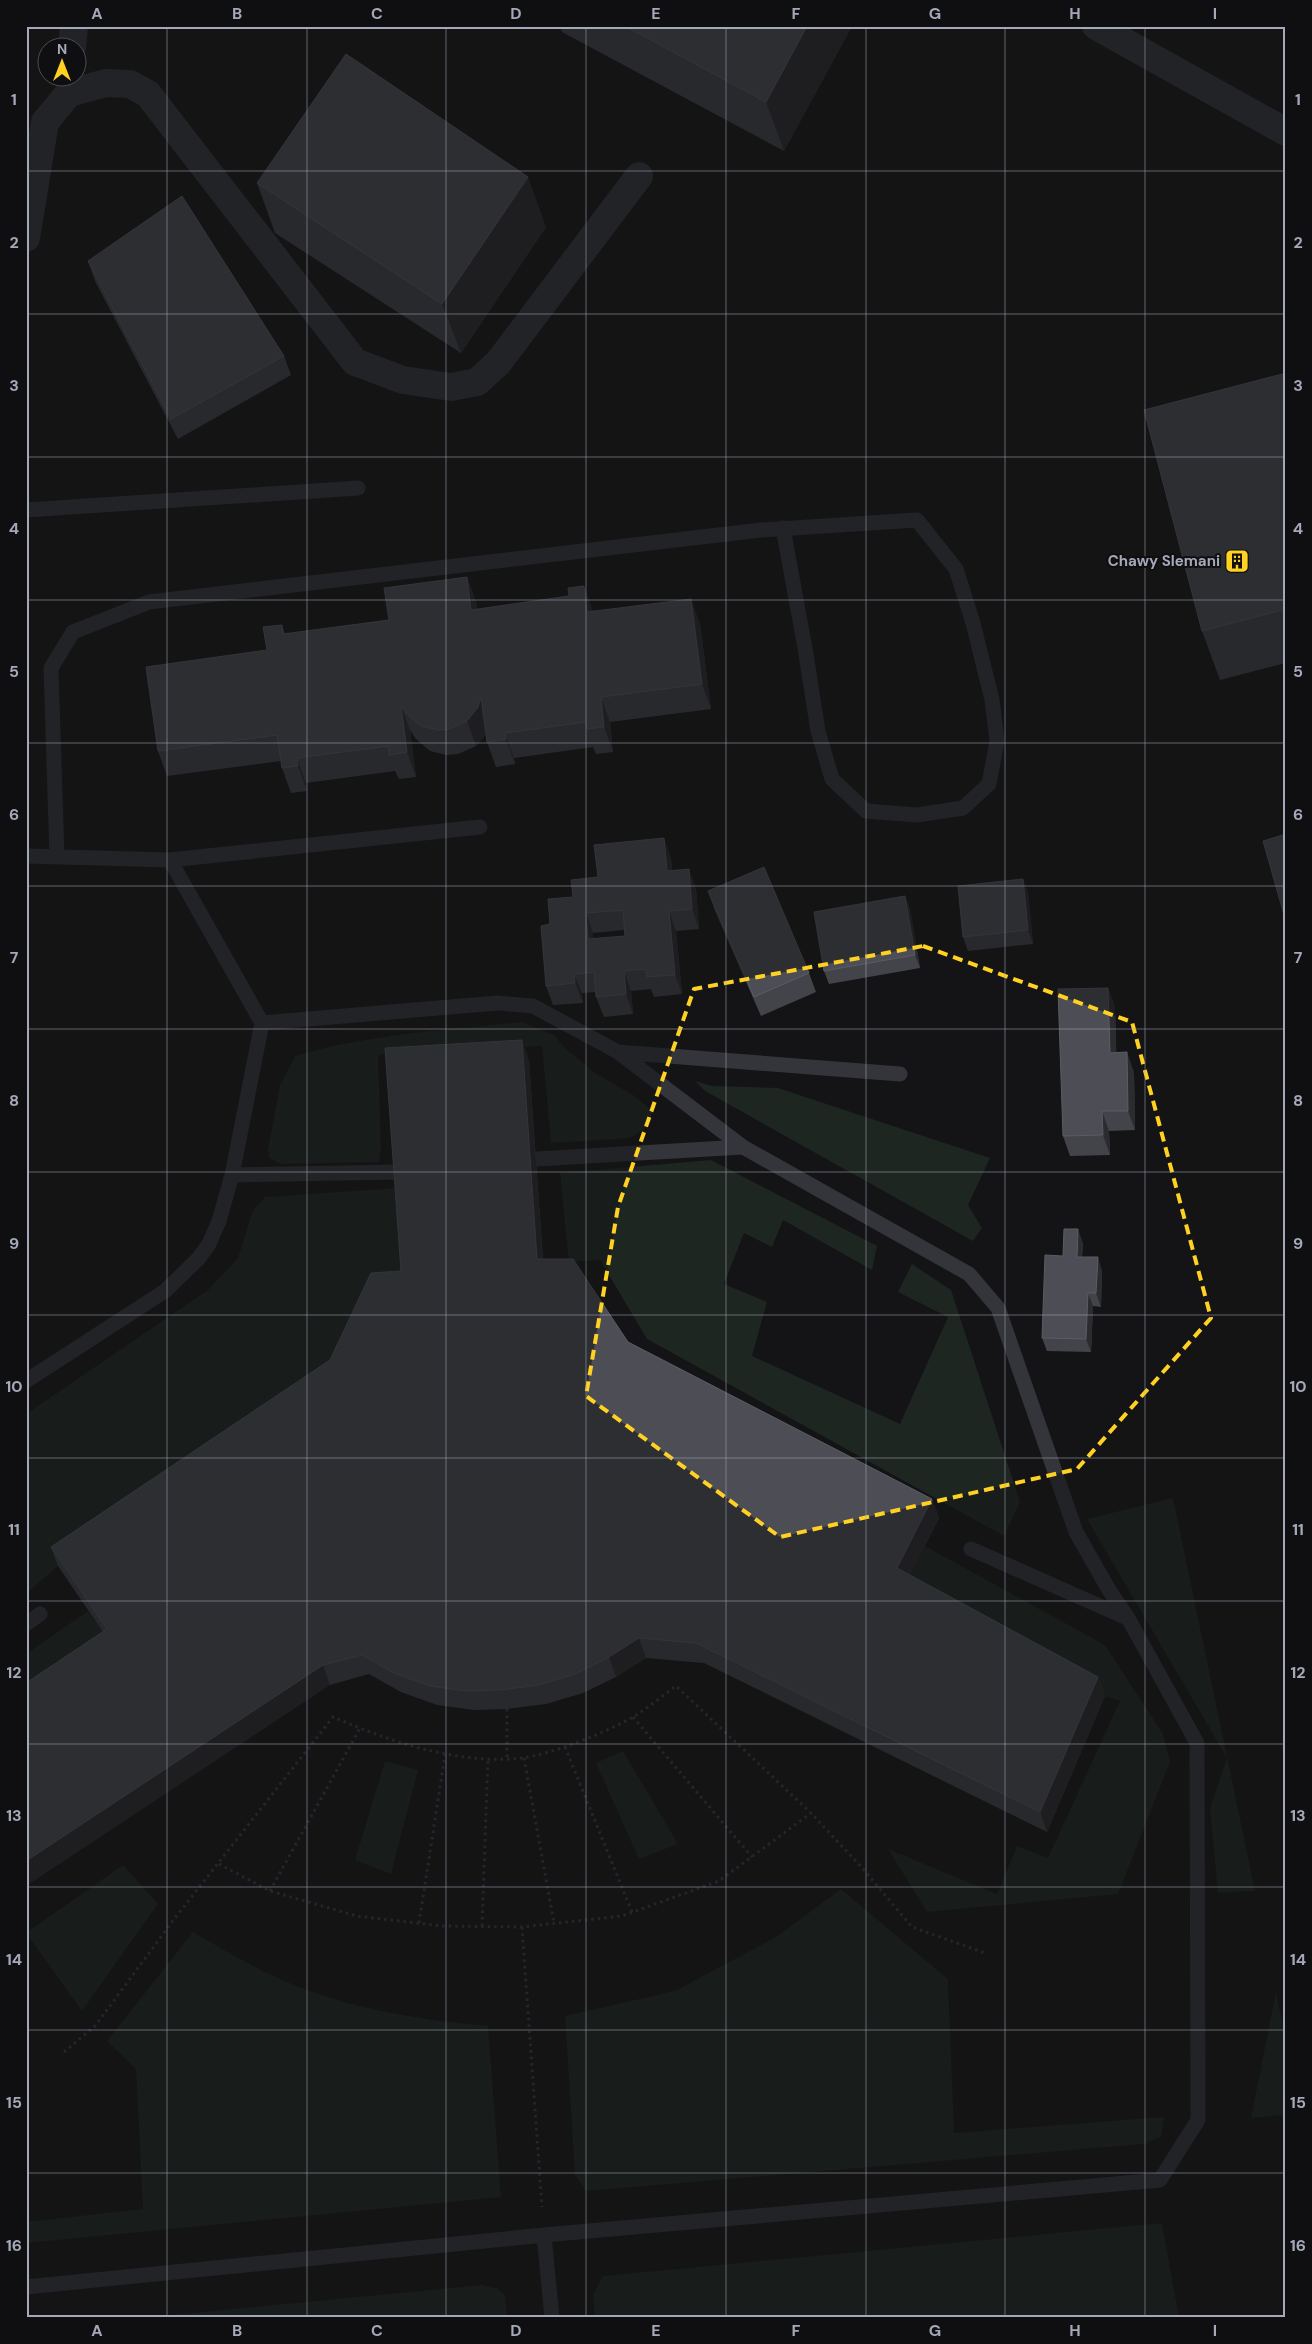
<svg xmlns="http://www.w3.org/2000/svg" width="1312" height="2344" viewBox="0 0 1312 2344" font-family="'DM Sans',sans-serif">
	<rect width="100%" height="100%" fill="#141416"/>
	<path fill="#1d2620" d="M522,1022l32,13 10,12 31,26 38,22 20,16 -9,19 -14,8 -79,5 -9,-97 -164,9 3,92 -2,15 -98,2 -12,-6 -1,-8 12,-65 15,-29c74,-22 151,-26 227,-34z
		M695,1081l17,5 66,2 212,70 -22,47 14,23 -9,13 -268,-150z
		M711,1160l166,86 -5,24 -89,-50 -11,27 -28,-14 -20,51 43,18 -15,54 148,68 48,-107 -50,-25 14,-28 39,26 69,212 -16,34 -357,-197 -47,-79 -31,2 -9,-89z
		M401,1188l7,103 -71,89 -279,186 -32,28v-180l182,-124 30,-32 15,-48 12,-13z
		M1173,1498l82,393 -37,2 -8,-85 17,-50 -140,-239z
		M925,1546l180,99 58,89 7,28 -52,132 -191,18 -39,-63 109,45 20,-48 31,12 72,-157 -15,-5 -201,-108z
		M88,1611l26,37 -88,59v-53z
		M623,1751l55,93 -39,15 -43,-96z
		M385,1761l33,9 -27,104 -36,-14z
		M123,1865l35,39 -76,107 -56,-78z
		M841,1889l107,90 6,154 210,-16 -3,20 -17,7 -558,47 -11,-16 -10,-159 110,-25 101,-54z
		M193,1932c30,17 62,37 94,50 64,27 133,38 201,44l13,171 -475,46v-21l117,-13 -7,-140 -29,-28z
		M1276,1992l10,46v77l-35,3z
		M1162,2223l17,95h-584l-2,-23 10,-19z
		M482,2285l16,4 7,6 2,23h-366z"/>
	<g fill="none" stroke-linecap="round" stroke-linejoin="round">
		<path stroke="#3a3c42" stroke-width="3" stroke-dasharray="2.5 4" stroke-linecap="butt" d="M507,1709v49
			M633,1717l119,140
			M565,1747l67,165
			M524,1758l30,165
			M219,1864l51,27 87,25 85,10 80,1 100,-11 97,-35 92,-68
			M270,1891l90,-163
			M419,1923l26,-168
			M482,1926l6,-168
			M522,1927l20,280
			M64,2052l31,-26 80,-108 158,-201c59,25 124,48 190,41 29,-4 84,-26 110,-41 15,-9 29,-21 43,-31l135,127 53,57 48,57 73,26"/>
		<path stroke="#34353b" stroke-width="15" d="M26,510l332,-22
			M26,856l144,4 92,163 -30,152 -13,46 -10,23 -11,15 -33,32 -139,90
			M57,857l-6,-189 22,-36 76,-30 612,-72 156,-10 39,49 17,54 19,77 5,41 -8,43 -26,24 -46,7 -51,-4 -34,-32 -14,-48 -13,-83 -22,-120
			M170,860l310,-33
			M618,1052l282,22
			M536,1159l207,-12
			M232,1175l168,-3
			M971,1549l156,69
			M26,1624l14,-10
			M544,2235l8,83
			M26,2287l518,-52 616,-55 38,-60 -1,-377 -69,-125 -19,-28 -33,-58 -78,-224 -29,-34 -226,-127 -125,-95 -85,-46 -36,-3 -235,20"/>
		<path stroke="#34353b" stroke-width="28" d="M1096,26l190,106
			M72,48l2,-22
			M26,238l19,-116 24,-29 37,-10 24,1 18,10 207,268 48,18 48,7 26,-5 21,-19 141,-187"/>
	</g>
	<path fill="#424449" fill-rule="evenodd" d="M560,26h292l-68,125 -222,-119z
		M257,183l289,44 -85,126 -186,-120z
		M88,261l196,95 7,19 -113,64 -83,-158z
		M1286,373v290l-66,17 -18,-49z
		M467,577l9,25 1,7 116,2 107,13 11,85 -101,13 3,30 -17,2 -3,-7 -79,11 1,6 -19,3 -9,-25 -1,-8 -10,12 -18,8 -11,1 -17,-4 -14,-12 -6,-9 6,47 -17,2 -4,-8 -89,12 1,8 -16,2 -9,-25 -1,-7 -114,15 -9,-25 109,-101 15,-25 3,9 104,-14z
		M671,858l1,13 24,18 3,40 -23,2 6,63 -28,3 -3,-8 -20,2 2,23 -29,3 -8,-20v-5l-14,1 1,10 -30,2 -7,-19 4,-62 23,-27 25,-20zM624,930l1,6 -32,3v-6z
		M708,891l101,82 7,19 -55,24 -46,-105z
		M1028,892l5,52 -65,7 -5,-14z
		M905,896l5,13 10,59 -91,16 -5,-13z
		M1108,988l7,19 1,46 18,19 1,58 -26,1 1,24 -40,1 -7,-20z
		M529,1060l14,199 85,83 304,157 7,19 -29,57 188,102 7,19 -58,136 -343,-169 -58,-5 -30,19 -33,16 -37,11 -39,5 -33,1 -37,-5 -36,-13 -32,-18 -39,11 -227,-53 -45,-66 -7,-19 279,-187 71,-89z
		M1083,1243l-1,14 20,14 -1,36 -8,-1 -2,46 -44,-1 -5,-13 21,-82z"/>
	<path fill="#2b2c30" d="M807,26h45l-68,125 -18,-49z
		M528,177l18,50 -85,126 -19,-49z
		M467,577l9,25 5,33 -10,-25z
		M584,586l9,25 3,26 -9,-25z
		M691,599l9,25 11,85 -9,-25z
		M481,697l6,35 -11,14 -9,-25z
		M601,697l9,25 3,30 -9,-25z
		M401,705l9,25 6,47 -9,-25z
		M505,733l9,25 1,6 -9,-25z
		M297,758l9,25 1,8 -9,-25z
		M664,838l7,20 3,33 -7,-20z
		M689,869l7,20 3,40 -7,-20z
		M1023,879l5,13 5,52 -5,-14z
		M905,896l5,13 10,59 -5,-13z
		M669,911l7,20 6,63 -7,-19z
		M586,913l7,20 2,26 -7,-20z
		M624,971l7,20 2,23 -7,-20z
		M574,974l8,19 1,10 -8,-20z
		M1108,988l7,19 2,65 -7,-19z
		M522,1040l7,20 15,219 -7,-20z
		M1127,1052l7,20 1,58 -7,-19z
		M1102,1111l7,20 1,24 -7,-20z
		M1078,1229l5,14 -2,27 -4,-13z
		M1098,1257l4,14 -1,36 -5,-14z
		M1088,1293l5,13 -2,46 -5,-13z
		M932,1499l7,19 -35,70 -7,-20z
		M639,1638l7,20 -30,19 -7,-20z
		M323,1665l7,20 -304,201v-25z
		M1098,1677l7,19 -58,136 -7,-20z"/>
	<path fill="#4d4e55" stroke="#5a5c65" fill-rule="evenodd" d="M625,26h182l-41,76z
		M346,54l182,123 -86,127 -185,-121z
		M182,196l102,160 -113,63 -83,-158z
		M1286,373v236l-84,22 -58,-221z
		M467,577l4,33 98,-14 -1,-8 16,-2 3,26 104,-13 11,85 -101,13 3,30 -17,2 -1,-7 -81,11 1,6 -19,3 -6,-45 -3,10 -11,14 -18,8 -11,1 -17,-4 -14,-12 -6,-9 6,47 -18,3 -1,-9 -91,12 1,8 -16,2 -5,-33 -119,16 -12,-84 121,-17 -4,-23 19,-2 1,9 106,-14 -5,-32z
		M1286,834v88l-23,-81z
		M664,838l3,33 22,-2 3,40 -23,2 6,64 -28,2 -1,-8 -22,2 2,23 -30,3 -2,-25 -20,2 1,9 -29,3 -5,-60 9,-2 -2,-25 25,-2 -2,-17 27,-3 -4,-32zM623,910l2,26 -37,3 -2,-26z
		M764,867l45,106 -55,24 -46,-106z
		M1023,879l5,51 -65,7 -5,-51z
		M905,896l10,59 -91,16 -10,-59z
		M1108,988l2,65 17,-1 1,59h-26l1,24 -40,1 -5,-147z
		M522,1040l15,219h36l55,83 304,157 -35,69 201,109 -58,135 -344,-169 -57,-5 -30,19 -34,17 -36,11 -39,5 -33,1 -37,-5 -36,-13 -32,-18 -39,10 -297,196v-178l81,-54 -56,-82 279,-187 41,-87 30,-2 -16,-223z
		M1064,1229h14l-1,28h21l-2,36h-8l-2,46 -44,-1 3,-83 18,1z"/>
	<path d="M0 0H1312V2344H0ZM923,946l209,76 79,296 -134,151 -297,68 -194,-141 32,-189 76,-218z" fill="#141416" fill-opacity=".55" fill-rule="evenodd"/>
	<path fill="none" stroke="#ffd123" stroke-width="4" stroke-dasharray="10 6" stroke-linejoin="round" d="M923,946l209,76 79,296 -134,151 -297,68 -194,-141 32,-189 76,-218z"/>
	<path fill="none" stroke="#a4a8b8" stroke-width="1" stroke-opacity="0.55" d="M167,26v2292M307,26v2292M446,26v2292M586,26v2292M726,26v2292M866,26v2292M1005,26v2292M1145,26v2292M26,171h1260M26,314h1260M26,457h1260M26,600h1260M26,743h1260M26,886h1260M26,1029h1260M26,1172h1260M26,1315h1260M26,1458h1260M26,1601h1260M26,1744h1260M26,1887h1260M26,2030h1260M26,2173h1260"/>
	<defs>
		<g id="building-square" transform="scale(1.25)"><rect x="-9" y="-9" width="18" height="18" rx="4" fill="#ffd123" stroke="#0f0f11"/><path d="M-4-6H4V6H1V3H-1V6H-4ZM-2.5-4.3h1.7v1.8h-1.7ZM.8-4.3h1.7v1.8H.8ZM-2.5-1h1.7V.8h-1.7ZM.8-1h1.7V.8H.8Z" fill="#111"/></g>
	</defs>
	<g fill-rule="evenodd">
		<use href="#building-square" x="1237" y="561"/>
	</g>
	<g text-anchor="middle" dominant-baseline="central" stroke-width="4" stroke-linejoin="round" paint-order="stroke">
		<g font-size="15" font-weight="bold" fill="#a4a8b8" stroke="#0f0f11" text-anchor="end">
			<text x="1220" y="561">Chawy Slemani</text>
		</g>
	</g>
	<rect width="1312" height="2344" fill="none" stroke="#0f0f11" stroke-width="55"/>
	<g transform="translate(62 62)"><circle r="24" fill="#0f0f11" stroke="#4b4c54"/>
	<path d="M0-4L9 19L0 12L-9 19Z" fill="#ffd123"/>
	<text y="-8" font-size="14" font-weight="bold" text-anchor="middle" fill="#a4a8b8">N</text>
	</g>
	<rect x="28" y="28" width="1256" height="2288" fill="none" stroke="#a4a8b8" stroke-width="2"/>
	<g font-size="16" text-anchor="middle" font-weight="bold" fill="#a4a8b8">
		<text x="97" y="19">A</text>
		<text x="237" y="19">B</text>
		<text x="377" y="19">C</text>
		<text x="516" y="19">D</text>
		<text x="656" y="19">E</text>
		<text x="796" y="19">F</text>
		<text x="935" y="19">G</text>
		<text x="1075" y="19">H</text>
		<text x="1215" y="19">I</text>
		<text x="14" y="105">1</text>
		<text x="1298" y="105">1</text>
		<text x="14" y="248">2</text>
		<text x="1298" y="248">2</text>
		<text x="14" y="391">3</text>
		<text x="1298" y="391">3</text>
		<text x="14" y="534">4</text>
		<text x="1298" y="534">4</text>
		<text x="14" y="677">5</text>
		<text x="1298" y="677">5</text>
		<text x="14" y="820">6</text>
		<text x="1298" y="820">6</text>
		<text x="14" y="963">7</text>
		<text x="1298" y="963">7</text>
		<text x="14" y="1106">8</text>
		<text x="1298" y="1106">8</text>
		<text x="14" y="1249">9</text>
		<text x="1298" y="1249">9</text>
		<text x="14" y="1392">10</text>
		<text x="1298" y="1392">10</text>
		<text x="14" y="1535">11</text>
		<text x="1298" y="1535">11</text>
		<text x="14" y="1678">12</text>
		<text x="1298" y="1678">12</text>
		<text x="14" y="1821">13</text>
		<text x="1298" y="1821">13</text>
		<text x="14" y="1965">14</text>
		<text x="1298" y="1965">14</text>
		<text x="14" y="2108">15</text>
		<text x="1298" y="2108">15</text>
		<text x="14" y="2251">16</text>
		<text x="1298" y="2251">16</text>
		<text x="97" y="2336">A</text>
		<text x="237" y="2336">B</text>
		<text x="377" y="2336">C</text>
		<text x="516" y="2336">D</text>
		<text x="656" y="2336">E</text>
		<text x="796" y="2336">F</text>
		<text x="935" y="2336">G</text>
		<text x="1075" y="2336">H</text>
		<text x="1215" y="2336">I</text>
	</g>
</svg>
